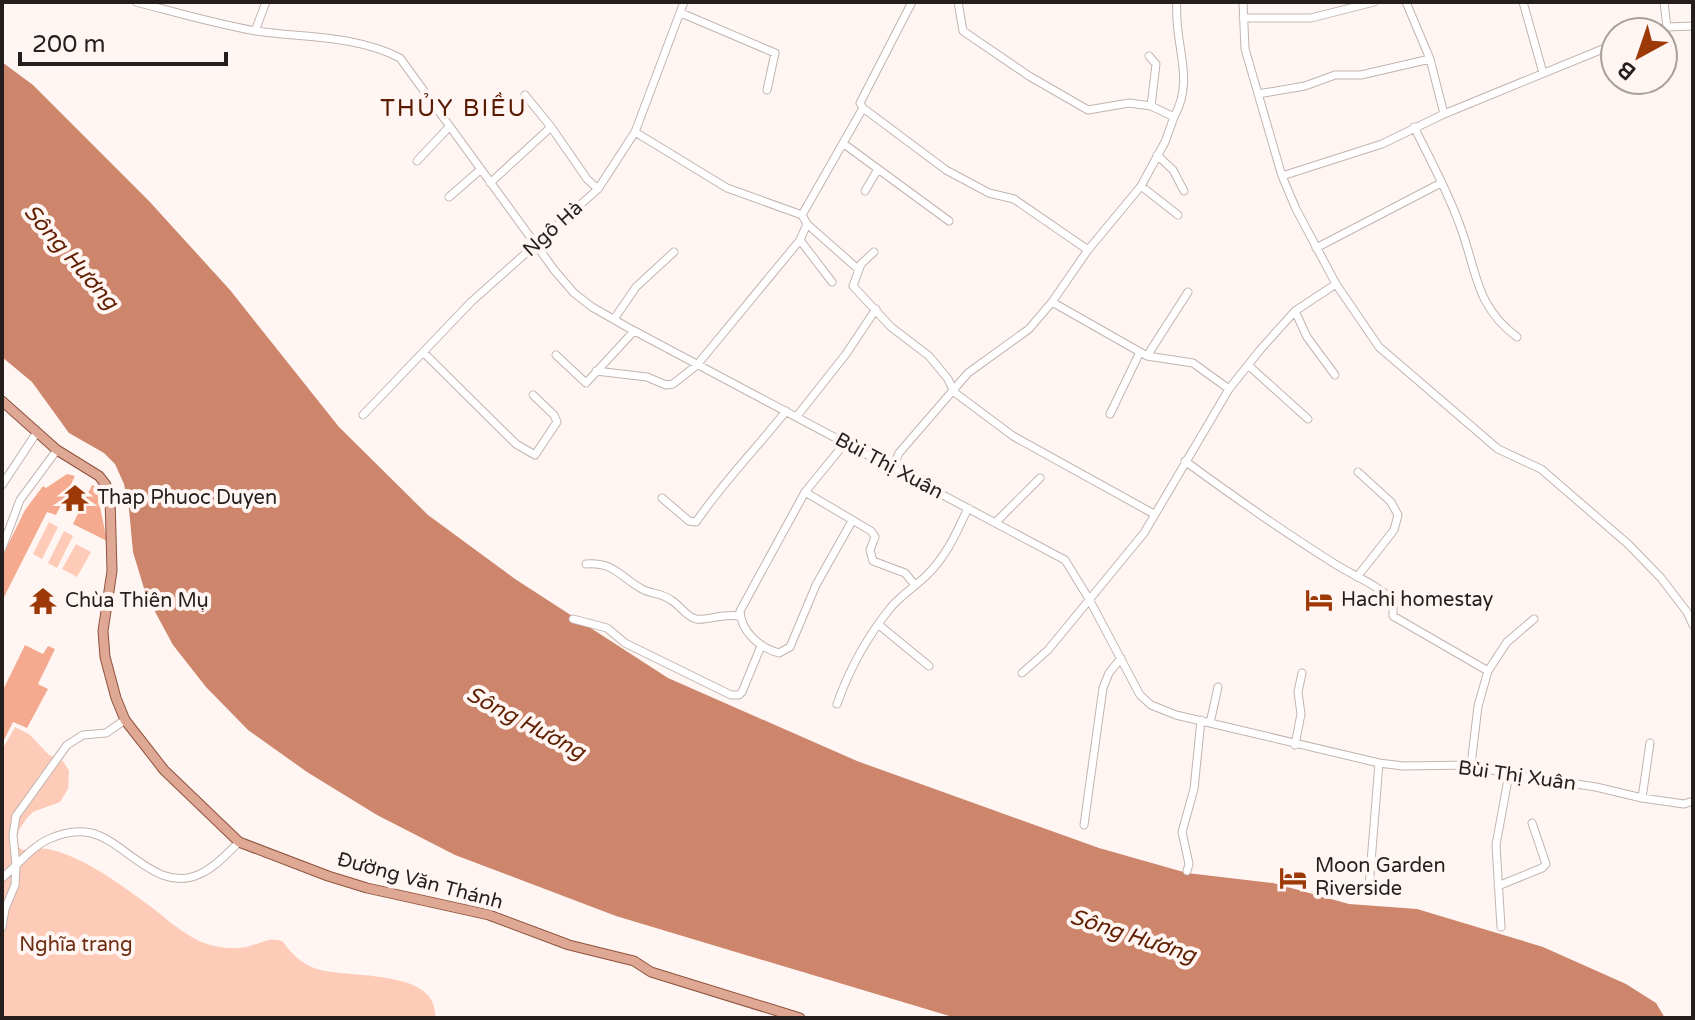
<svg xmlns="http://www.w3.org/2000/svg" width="1695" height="1020" viewBox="0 0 1695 1020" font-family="'Varela Round',sans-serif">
	<rect width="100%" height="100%" fill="#fff6f3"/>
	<path fill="#fecbb8" d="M49,522l9,5 -16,32 -9,-5z
		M64,531l9,5 -16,32 -9,-5z
		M76,544l15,8 -14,25 -15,-8z
		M15,727l14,7 20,21 14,6 6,10 -1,18 -8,13 -27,10 -6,6 -8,12 -3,14 6,6c8,-1 17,-2 25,-1 32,6 66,30 92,49 20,14 38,32 60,43 17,7 37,10 54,4 13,-4 16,-7 29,-4 11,14 21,25 39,29 29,8 119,-1 114,48h-433v-268z"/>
	<path fill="#f5aa8f" d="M67,474l8,2 -19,39 -9,-3 -45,89v-44l23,-47 18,-24 3,2z
		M92,485l4,2 11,54 -34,-17z
		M25,645l18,9 5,-8 7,3 -17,35 10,5 -21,39 -14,-6 -11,22v-52z"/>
	<path fill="#cd856b" d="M2,62l31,23 116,116 81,89 109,137 89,88 87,64 153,99 189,83 242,87 88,25 86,10 76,21 68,5 126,38 83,37 30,19 9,15h-709l-340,-102 -161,-61 -78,-40 -70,-43 -59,-42 -42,-43 -33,-42 -27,-50 -13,-43 -4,-43 -5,-25 -9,-20 -11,-11 -35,-20 -37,-51 -30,-25z"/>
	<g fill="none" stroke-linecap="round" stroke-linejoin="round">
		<g stroke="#c2b4af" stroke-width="9">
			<path id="minor" d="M136,2c39,10 79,22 120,29 48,7 100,4 144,27l155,213 19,22 18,14 35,20 438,233 24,39 51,96 11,10 25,10 203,48 24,3 68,-1 38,9 87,13 46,11 42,6 9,-3
				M958,2l5,29 66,45 59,34 41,-7 22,3 23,11 -9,25 -24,44 -53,64 -36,52
				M1243,2l2,47 37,127
				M1406,2l24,57 14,55
				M1523,2l20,71
				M1664,2l3,25
				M681,13l94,40 -8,37
				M1243,18h68l63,-16
				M255,31l11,-29
				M1652,32l15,-5 26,-1
				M1615,44l-171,70 -62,30 -100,32 14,33 40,75 43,63 119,102 43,20 87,75 33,34 26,34 6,13
				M1149,56l7,8 -5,42
				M1258,94l47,-8 30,-11h26l69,-16
				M525,95l26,32 36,52 11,10
				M863,108l83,62 43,23 25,6 74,51
				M1174,117c22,-39 -1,-74 3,-115
				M1414,127c16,32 33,63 45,96 18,46 15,82 58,114
				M635,132l92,56 75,27
				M844,144l105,77
				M1157,155l16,15 11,21
				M417,161l32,-34
				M490,183l61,-56
				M1141,186l37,29
				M865,191l13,-22
				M449,197l31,-27
				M807,224l51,45
				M800,240l32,42
				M1316,248l125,-65
				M874,252l-13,12 -8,22 38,41 38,29 19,23 6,13 59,44 141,78
				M1295,311l12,26 28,38
				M614,319l22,-32 38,-35
				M424,353l92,91 19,11 22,-33 -3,-7 -21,-20
				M556,355l30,28 48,-52
				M1147,356l41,-64
				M1248,365l60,54
				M596,371l51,6 19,8 7,-1 24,-19 103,-125 7,-16 -5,-9 61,-107 -3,-5 52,-101
				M1110,414l30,-62
				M363,415l108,-113 127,-113 37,-57 49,-130
				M797,416l49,-62 30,-45
				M845,443l-40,49 -65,119c1,21 20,37 39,42l11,-6 26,-62 36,-64
				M1185,461c49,36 99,71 150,103 19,12 43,21 58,37v15l95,55 -10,35 -7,59
				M892,469l7,-16 69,-80 61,-44 23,-27 95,54 46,7 36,26
				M2,485l35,-53
				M805,492l66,39 4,6 -5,13 3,11 32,12 10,12
				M662,498l27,23 7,1c28,-41 60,-73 90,-111
				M996,522l44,-44
				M2,548l18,-48 37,-50
				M586,564c29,-2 34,13 56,25 9,5 20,4 29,11 9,5 14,16 25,19 10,2 27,-6 43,-3
				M1357,577l37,-47 4,-15 -7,-13 -33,-30
				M573,619l34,9 18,15 106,52h8l3,-3 19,-46
				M879,625l50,41
				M1488,671l19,-29 27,-23
				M1022,673l26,-23 96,-117 85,-144 31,-39 35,-39 41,-27
				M837,704c12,-34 32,-70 55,-98 10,-11 22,-19 33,-29 21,-20 31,-43 43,-69
				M1210,723l8,-36
				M1295,745l6,-31 -3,-22 4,-19
				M1642,798l8,-55
				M1084,825l19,-137 6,-15 12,-15
				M1187,871l2,-7 -7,-32 12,-43 7,-69
				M2,878c16,-13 29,-31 47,-39 13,-6 29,-9 42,-6 35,8 67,63 111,40 14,-7 26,-20 37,-31
				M1498,886l44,-18 4,-4 -14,-41
				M1369,887l10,-124
				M2,927l3,-18 10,-24 1,-20 -3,-30 3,-19 51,-71 16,-10 23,-2 19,-13
				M1501,927l-5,-82 13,-71"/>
		</g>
		<g stroke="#8f523c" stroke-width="11">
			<path id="major" d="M2,401l55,49 42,26 7,9 4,12 2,74 -9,60 2,26 11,41 9,22 39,50 75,72 89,34 39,12 122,27 80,30 65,16 17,11 149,46"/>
		</g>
		<use href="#minor" stroke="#fff" stroke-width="7"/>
		<use href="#major" stroke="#dea894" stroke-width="9"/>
	</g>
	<defs>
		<g id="temple-bare" transform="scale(2.16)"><path d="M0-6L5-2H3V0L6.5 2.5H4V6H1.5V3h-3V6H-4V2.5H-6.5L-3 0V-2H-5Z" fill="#9d3907" stroke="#fff6f3" stroke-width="2.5" paint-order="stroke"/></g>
		<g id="hotel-bare" transform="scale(2.16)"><path d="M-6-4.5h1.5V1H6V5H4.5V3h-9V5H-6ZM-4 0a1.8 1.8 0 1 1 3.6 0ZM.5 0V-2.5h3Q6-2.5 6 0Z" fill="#9d3907" stroke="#fff6f3" stroke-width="2.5" paint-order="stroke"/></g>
	</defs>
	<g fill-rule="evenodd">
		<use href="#temple-bare" x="75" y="498"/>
		<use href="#hotel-bare" x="1319" y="600"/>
		<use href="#temple-bare" x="43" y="601"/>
		<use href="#hotel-bare" x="1293" y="878"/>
	</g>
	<g text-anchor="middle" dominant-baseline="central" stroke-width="8" stroke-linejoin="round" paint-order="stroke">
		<g font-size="20" fill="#241f1d" stroke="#fff6f3">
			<text transform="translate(553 229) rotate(-42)">Ngô Hà</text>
			<text transform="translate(889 466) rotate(28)">Bùi Thị Xuân</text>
			<text transform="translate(1517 776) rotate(8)">Bùi Thị Xuân</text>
			<text transform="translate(420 881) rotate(15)">Đường Văn Thánh</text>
		</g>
		<g font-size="20" fill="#241f1d" stroke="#fff6f3" text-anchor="start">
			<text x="97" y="498">Thap Phuoc Duyen</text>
			<text x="1341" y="600">Hachi homestay</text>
			<text x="65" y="601">Chùa Thiên Mụ</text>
			<text x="1315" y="866">Moon Garden<tspan x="1315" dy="23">Riverside</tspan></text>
		</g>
		<g font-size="20" fill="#6e2c12" stroke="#fff6f3">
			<text x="76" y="945">Nghĩa trang</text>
		</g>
		<g font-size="22" font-style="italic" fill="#612003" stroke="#fff6f3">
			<text transform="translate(71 257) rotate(49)">Sông Hương</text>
			<text transform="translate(526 723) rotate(28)">Sông Hương</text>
			<text transform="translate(1133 936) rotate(18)">Sông Hương</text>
		</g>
		<g font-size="24" letter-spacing="2" fill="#591a00" stroke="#fff6f3">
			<text x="454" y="108">THỦY BIỀU</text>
		</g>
	</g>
	<rect width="1695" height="1020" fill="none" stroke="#241f1d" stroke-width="8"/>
	<g transform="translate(1639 56) rotate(220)"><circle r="38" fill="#fff6f3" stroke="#a7a09d" stroke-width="2"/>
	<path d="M0-6L14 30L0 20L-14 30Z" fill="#9d3907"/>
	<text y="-12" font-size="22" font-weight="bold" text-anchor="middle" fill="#241f1d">B</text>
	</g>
	<path d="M20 52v12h206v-12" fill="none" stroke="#241f1d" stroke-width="4"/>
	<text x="32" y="52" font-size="24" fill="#241f1d" stroke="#fff6f3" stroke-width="6" paint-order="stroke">200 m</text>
</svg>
